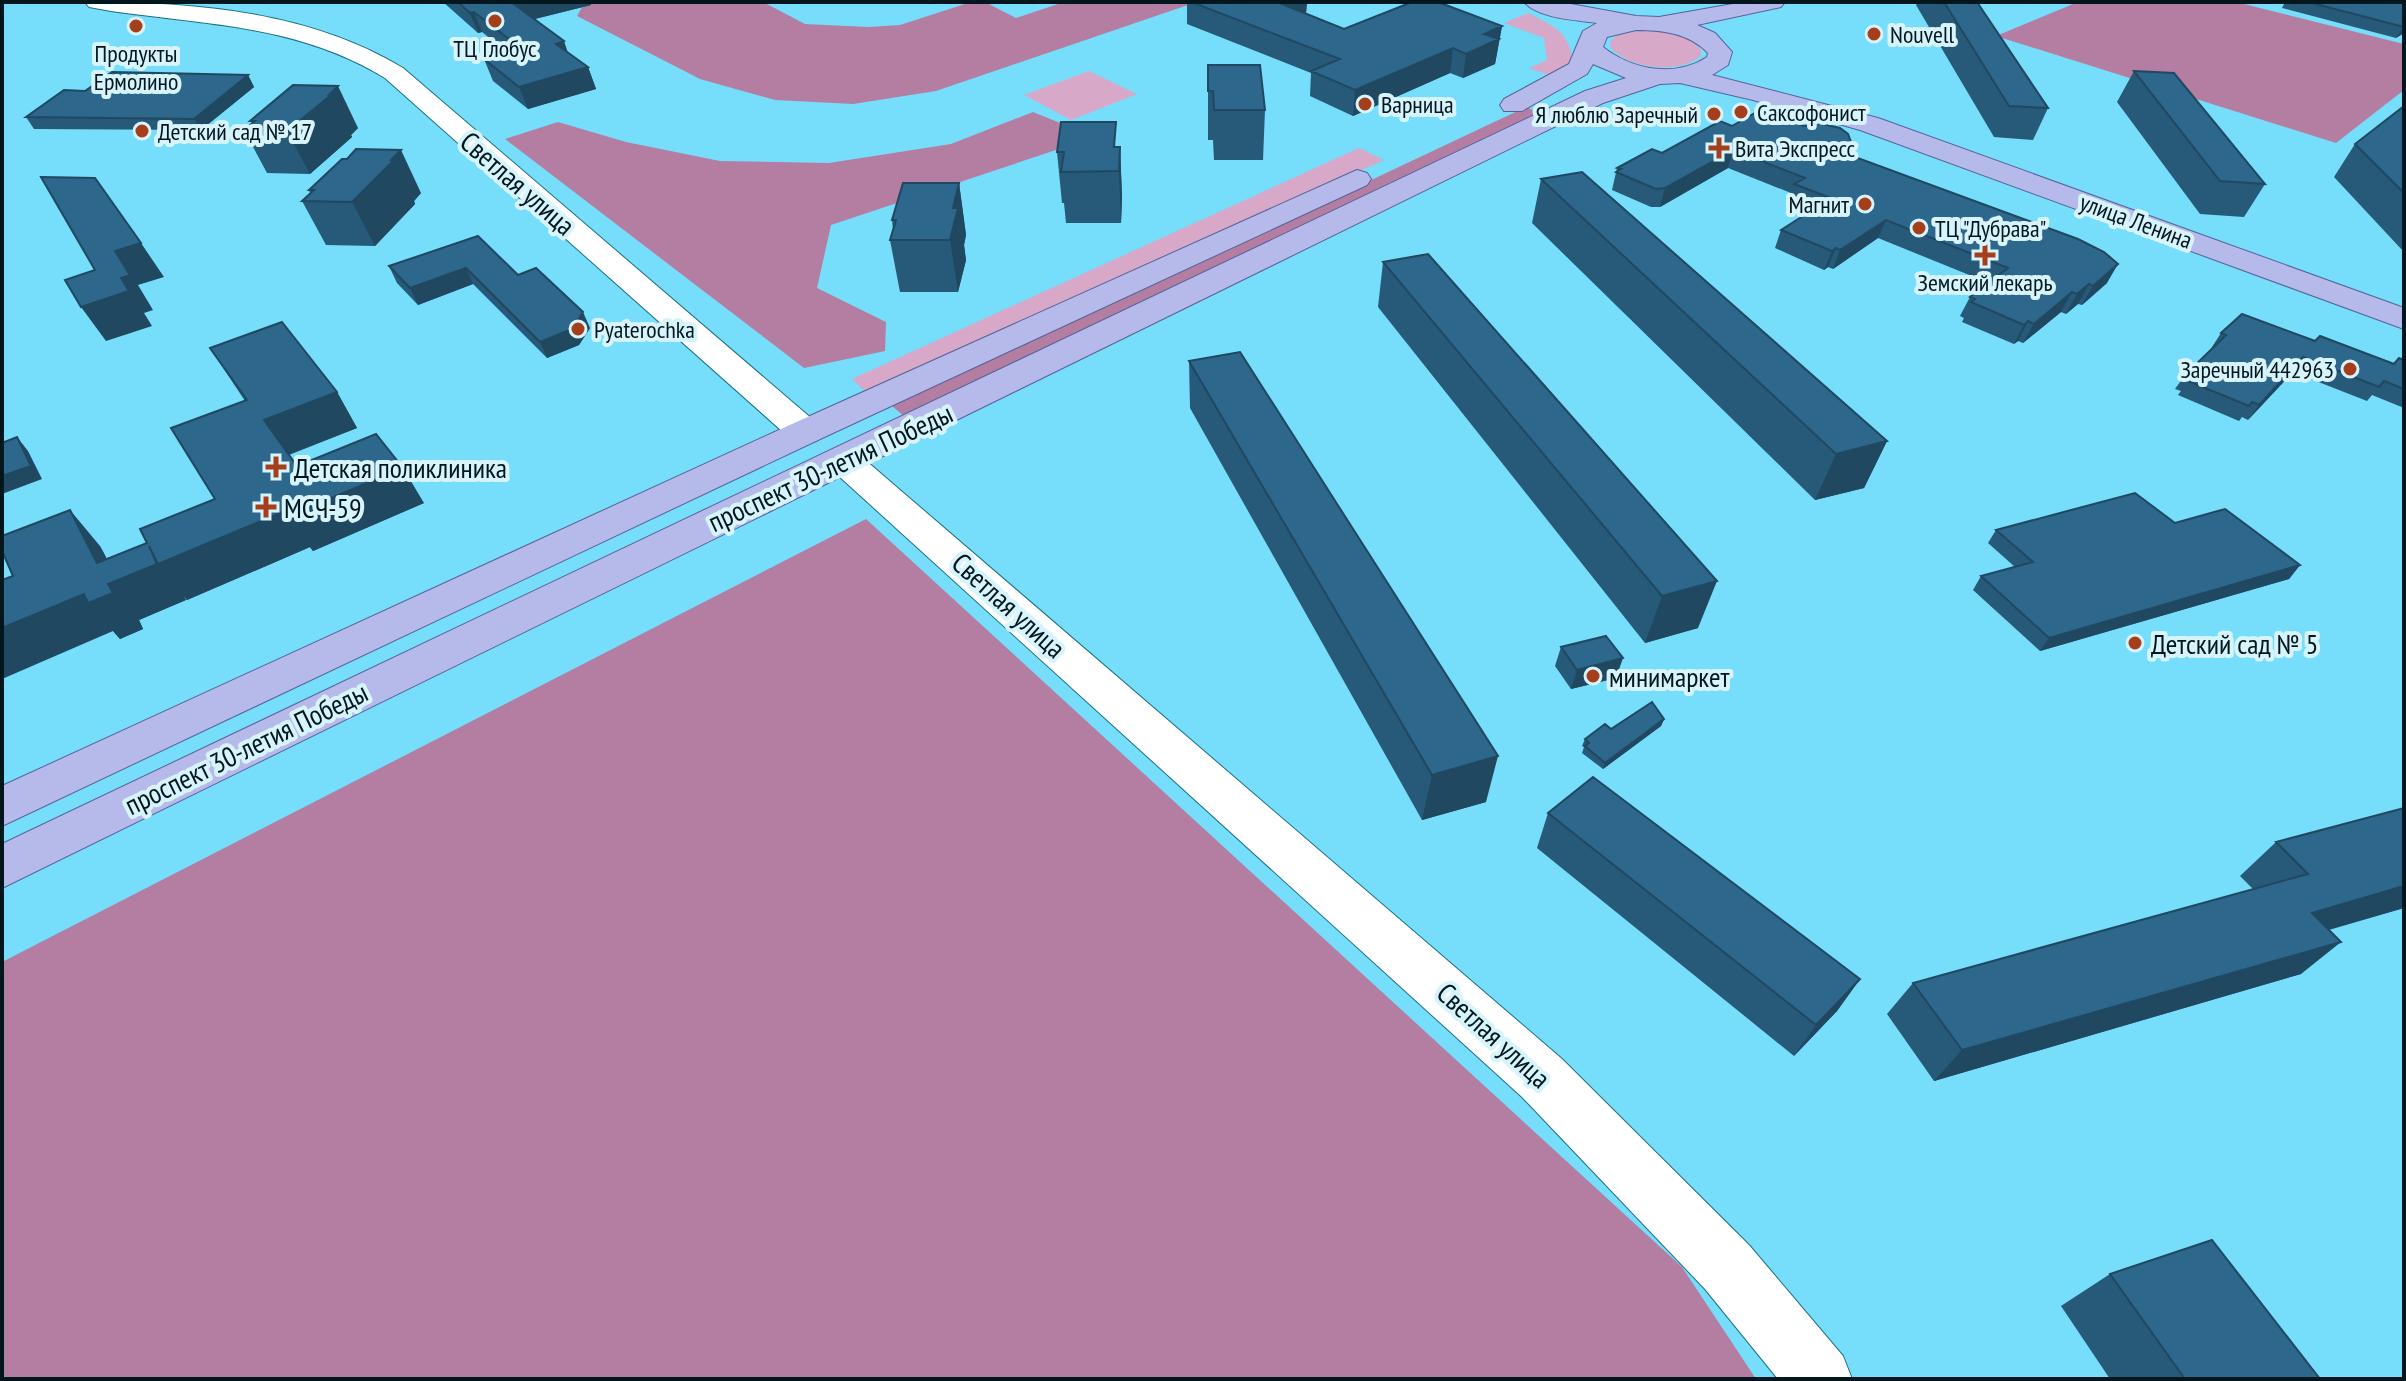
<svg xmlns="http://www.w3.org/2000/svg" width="2406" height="1381" viewBox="0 0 2406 1381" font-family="'PT Sans Narrow',sans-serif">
	<rect width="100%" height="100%" fill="#76ddfa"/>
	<path fill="#d7a8c8" d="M1528,13c22,11 41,18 44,45l-7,10 -14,8 -22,-8 18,-8 -3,-22 -40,-15z
		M1648,30c20,2 38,4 53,19v7c-23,19 -72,13 -91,-9l1,-7 8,-6z
		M1089,71l48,23 -66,26 -47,-25z
		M1359,148l25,12 -514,236 -18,-17z"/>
	<path fill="#b47ea3" d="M585,2h178l42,22 63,3 32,-2 71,-23h14l31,16 48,-16h124v3l-252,86 -83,13 -78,-4 -75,-21 -123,-63z
		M2078,2h158l168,42v46l-68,53 -340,-107z
		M1526,107l14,6 -635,304 -13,-11z
		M1033,112l62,25 -264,88 -14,63 69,34 -1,29 -81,17 -299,-229 53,-17 68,20 94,19 109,2 122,-19z
		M866,519l816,748 74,112h-1754v-417z"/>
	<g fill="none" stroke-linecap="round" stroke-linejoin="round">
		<g stroke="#1a7085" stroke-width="2">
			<path id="minor" d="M85,2c108,0 224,9 318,66l415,356 5,8 -5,8 -13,3 -13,-3 -407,-362c-87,-53 -177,-53 -274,-67l-22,-4z
				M844,449l13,4 705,606 187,186 94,111 9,23h-74l-73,-90 -183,-192 -691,-628 -6,-8 6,-8z"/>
		</g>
		<g stroke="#566399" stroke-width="2">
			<path id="major" d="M1524,2h36l76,14 23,1 85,-15h41l-4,5 -84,18 18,8 17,19 -4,13 -16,10 166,43 526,190v21l-544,-199 -107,-30 -73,-17 -20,1 -57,19 -1601,785v-44l1583,-753 41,-13 -33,-14 -6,10 -65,37h-18l-4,-6 4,-6 65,-35 14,-33 14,-8c-20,-3 -58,-4 -73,-21zM1636,30c26,0 53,3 72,23l-1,4c-32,21 -75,13 -104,-10l4,-10z
				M1357,170l10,3 4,6 -4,6 -549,255 -816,386v-40l790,-362z"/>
		</g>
		<use href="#minor" fill="#fff" fill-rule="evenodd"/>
		<use href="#major" fill="#b5baea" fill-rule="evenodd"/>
	</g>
	<path fill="#275978" d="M443,2h147l1,3 -57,14 34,33 20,15 8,22 -68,20 -35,-28 -9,-22 24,-6 -26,-21 -4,1z
		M1187,2h120l-1,11h-1l39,16 158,-3 -7,38 -32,14 -13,-5 -97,43 -43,-20 1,-23 -124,-49z
		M1918,2h59l71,106 -15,32 -39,-3 -78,-132z
		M2285,2h119v31l-8,5 -114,-30z
		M1208,65l57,45 -2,50h-49l-1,-20h-5z
		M2134,71l131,113 -21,33 -44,-3 -83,-112z
		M248,75l6,12 -53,43 -167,-1 -8,-12 59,-26z
		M2404,106v146l-70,-75 21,-33z
		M250,121l108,7 -7,7 1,2 -42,37 -43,-1 -23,-43 8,-7z
		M1732,126l121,21 -2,8 256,128 -25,22 -4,-1 -12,10 -5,-2 -38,31 -5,-2 -4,3 -52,-22 2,-4 -4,-2 10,-19 19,-14 -111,-45 -45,31 -5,-2 -4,3 -49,-22 6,-18 29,-19 -22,-9 3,-9 -63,-25 -68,39h-9l-39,-17 5,-22 45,-15z
		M1120,147l2,50 -1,26h-55l-2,-20h-2l-5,-51z
		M1541,179l346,262 -23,47 -49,12 -283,-277z
		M959,183l7,52 -2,10 2,15 -8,32h-58l-10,-52 3,-11 -1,-9z
		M309,190l112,3 -7,8 1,3 -40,42 -49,-1 -24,-44 8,-8z
		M478,236l40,39 72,53 -11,17 -32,13 -74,-74 -55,21 -21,-22 -8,-17z
		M1383,262l315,366 -53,15 -267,-336z
		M2221,333l94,8 79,23 10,-4v48l-32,-13 -5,6 -74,-29 -45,48 -6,-3 -3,4 -61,-26 3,-4 -6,-2 10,-14 28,-27 -1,-1z
		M210,348l127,44 20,36 -68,27 8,11 127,37 -111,48 -3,-4 -123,53 -4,-5 3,5 -47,20 4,9 -23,10 -7,-8 -13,-85 7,13 40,-16 68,-44 30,-98z
		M1189,361l297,441 -64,18 -232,-412z
		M2175,523l125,42 -11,14 -249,72 -67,-61 8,-14 34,-9 -27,-24 8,-13z
		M1561,647l55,31 -45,11 -16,-23z
		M1664,719l-3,7 -58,43 -21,-16 2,-6 -2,-1 3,-7 26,-10z
		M1548,813l312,166 -23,32 -43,45 -257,-208z
		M2276,842l128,66 -75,22 -28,44 -367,107 -47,-67 26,-31 340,-94 -13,-13z
		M2110,1274l210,105h-210l-49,-73z"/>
	<path fill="#204861" d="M511,2h79l1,3 -72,18z
		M1275,2h32l-1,11 -32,12z
		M474,12l8,20 -4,1 -8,-20z
		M1502,26l-7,38 -32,14 3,-24 18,-20z
		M2404,26v7l-8,5z
		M564,41l7,21 -15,-18z
		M1453,48l-3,25 -97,43 2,-26z
		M588,67l8,22 -68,20 -9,-22z
		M248,75l6,12 -53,43 -7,-11z
		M338,86l20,42 -7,7 1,2 -42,37 -23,-43z
		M1120,147l2,50 -1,26 -2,-52z
		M401,150l20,43 -7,8 1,3 -40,42 -23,-44z
		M1733,150l-5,18 -68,39 5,-19z
		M959,183l7,52 -2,10 2,15 -8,32 -8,-52 3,-32z
		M1886,220l-8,18 -45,31 7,-19z
		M141,243l23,34 -26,8 15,25 -9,3 8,13 -46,15 -25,-34 40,-29 -6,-27z
		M1836,248l-8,19 -4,3 8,-19z
		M2118,264l-11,19 -25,22 11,-19z
		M466,268l7,16 -55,21 -8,-17z
		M2089,284l-11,20 -12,10 11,-20z
		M2072,292l-11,20 -38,31 11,-19z
		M583,312l7,16 -11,17 -32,13 -7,-16z
		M2028,321l-10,20 -4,3 10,-19z
		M2303,357l-10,15 -45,48 11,-15z
		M337,392l20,36 -70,27 -23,-35z
		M17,437l11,14 14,28 -40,15v-18z
		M1887,441l-23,47 -49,12 21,-46z
		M403,468l21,35 -111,48 -3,-4 -123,53 -4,-5 3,5 -47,20 4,9 -23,10 -7,-8 -111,48v-51l95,-65 -27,-53 30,36 18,34 31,-34 136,-35z
		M2300,565l-11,14 -249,72 9,-13z
		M1717,581l-19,47 -53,15 17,-47z
		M1623,658l-7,20 -45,11 6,-19z
		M1664,719l-3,7 -58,43 2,-6z
		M1498,756l-12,46 -64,18 10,-45z
		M2404,886v22l-130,37 38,-32z
		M2341,942l-40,32 -367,107 28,-31z
		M1860,979l-23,32 -43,45 22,-31z"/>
	<path fill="#2d678b" stroke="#204861" stroke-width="2" d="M458,2h55h-2l53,39 -8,3 32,23 -69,20 -35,-28 38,-10 -48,-37 -4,1z
		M1191,2h86l67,27 68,-27h26l64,24 -18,8 15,5 -33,15 -13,-6 -98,42 -44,-19 29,-12z
		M1944,2h33l71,106 -39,-2z
		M2308,2h96v25z
		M1208,65h52l5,45h-51l-1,-19h-5z
		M2134,71l40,2 91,111 -45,-3z
		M112,72l136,3 -54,44 -168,-2 38,-27 21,1z
		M293,85l45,1 -9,9h2l-44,36 -43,-1 11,-9h-5z
		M2404,106v87l-49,-49z
		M1760,110l44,16 15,-3 21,5 8,6 5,13 -9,6 234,86 26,13 14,12 -25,22 -4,-2 -12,10 -5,-2 -38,32 -6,-3 -4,4 -53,-23 4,-3 -5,-2 38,-29 -122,-48 -46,30 -4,-2 -4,3 -51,-21 50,-32 -37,-14 11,-6 -72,-28 -68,38 -9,1 -40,-17 5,-3 -4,-1 35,-19 10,4 58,-32 12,5z
		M1061,122h55l-2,25h6l-1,24 -58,1 3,-20h-7z
		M356,149l45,1 -10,10h3l-42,42 -50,-1 12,-11h-5l33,-31h5z
		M1582,172l305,269 -51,13 -295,-275z
		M41,177l54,1 46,65 -26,8 15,24 -9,3 8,13 -48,16 -16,-27 30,-10z
		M903,183h56l-6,25h5l-8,32h-60l6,-20h-4z
		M478,236l40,39 18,-7 47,44 -11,17 -32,13 -74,-74 -56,20 -21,-22z
		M1428,254l289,327 -55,15 -279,-334z
		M2242,314l73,27 5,-5 74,28 5,-6 5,2v29l-20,-8 -5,6 -76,-30 -44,48 -7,-3 -3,4 -61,-25 3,-4 -6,-2 41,-40 -5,-2z
		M282,322l55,70 -73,28 33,46 79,-32 27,34 -115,48 -3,-5 -127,53 -9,-18 8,18 -49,20 5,9 -25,10 -4,-9 -82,34v-48l11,-4 -11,-25v-15l68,-26 27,53 50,-20 -7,-14 75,-30 -44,-71 76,-28 -37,-52z
		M1240,352l258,404 -66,19 -243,-414z
		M17,437l14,29 -29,10v-33z
		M2135,493l40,30 50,-14 75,56 -251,73 -68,-62 52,-14 -37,-32z
		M1606,636l17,22 -46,12 -16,-23z
		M1652,702l12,17 -59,44 -20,-17 4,-3 -4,-4 20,-15 6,5z
		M1593,777l267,202 -44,46 -268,-212z
		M2404,808v78l-92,27 29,29 -379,108 -49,-67 395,-109 -32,-32z
		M2212,1240l108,139h-135l-75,-105z"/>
	<g fill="#a53e1a" stroke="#d7f3fb" stroke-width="3">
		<circle cx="495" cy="21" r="8"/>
		<circle cx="136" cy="26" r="8"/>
		<circle cx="1874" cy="34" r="8"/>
		<circle cx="1365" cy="104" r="8"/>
		<circle cx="1741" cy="112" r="8"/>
		<circle cx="1714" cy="114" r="8"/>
		<circle cx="142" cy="131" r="8"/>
		<path d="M1715 136h8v8h8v8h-8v8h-8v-8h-8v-8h8z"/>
		<circle cx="1865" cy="204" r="8"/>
		<circle cx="1919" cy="228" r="8"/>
		<path d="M1981 243h8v8h8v8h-8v8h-8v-8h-8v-8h8z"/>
		<circle cx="578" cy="329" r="8"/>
		<circle cx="2350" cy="369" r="8"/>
		<path d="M272 455h8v8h8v8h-8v8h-8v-8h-8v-8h8z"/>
		<path d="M262 495h8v8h8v8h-8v8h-8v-8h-8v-8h8z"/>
		<circle cx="2135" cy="643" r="8"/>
		<circle cx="1593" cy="676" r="8"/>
	</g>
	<g text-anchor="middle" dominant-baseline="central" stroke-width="8" stroke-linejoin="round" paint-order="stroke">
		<g font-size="24" fill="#02171d" stroke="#d7f3fb" text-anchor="start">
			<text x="1890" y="34">Nouvell</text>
			<text x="495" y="48" text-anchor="middle">ТЦ Глобус</text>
			<text x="136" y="53" text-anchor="middle">Продукты<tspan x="136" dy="28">Ермолино</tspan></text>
			<text x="1381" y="104">Варница</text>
			<text x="1757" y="112">Саксофонист</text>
			<text x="1698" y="114" text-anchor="end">Я люблю Заречный</text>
			<text x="158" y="131">Детский сад № 17</text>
			<text x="1735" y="148">Вита Экспресс</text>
			<text x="1849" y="204" text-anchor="end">Магнит</text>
			<text x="1935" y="228">ТЦ "Дубрава"</text>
			<text x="1985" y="282" text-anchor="middle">Земский лекарь</text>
			<text x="594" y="329">Pyaterochka</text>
			<text x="2334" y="369" text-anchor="end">Заречный 442963</text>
		</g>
		<g font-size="24" fill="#02171d" stroke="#d7f3fb">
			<text transform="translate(2136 221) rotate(20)">улица Ленина</text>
		</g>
		<g font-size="28" fill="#02171d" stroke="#d7f3fb">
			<text transform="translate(518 183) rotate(41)">Светлая улица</text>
			<text transform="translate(830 467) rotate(-25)">проспект 30-летия Победы</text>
			<text transform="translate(1009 605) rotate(42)">Светлая улица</text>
			<text transform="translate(246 748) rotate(-26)">проспект 30-летия Победы</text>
			<text transform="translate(1494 1035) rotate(42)">Светлая улица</text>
		</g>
		<g font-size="28" fill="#02171d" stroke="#d7f3fb" text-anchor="start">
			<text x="294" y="467">Детская поликлиника</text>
			<text x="284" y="507">МСЧ-59</text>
			<text x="2151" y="643">Детский сад № 5</text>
			<text x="1609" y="676">минимаркет</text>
		</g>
	</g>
	<rect width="2406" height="1381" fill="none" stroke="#02171d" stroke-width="8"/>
</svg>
